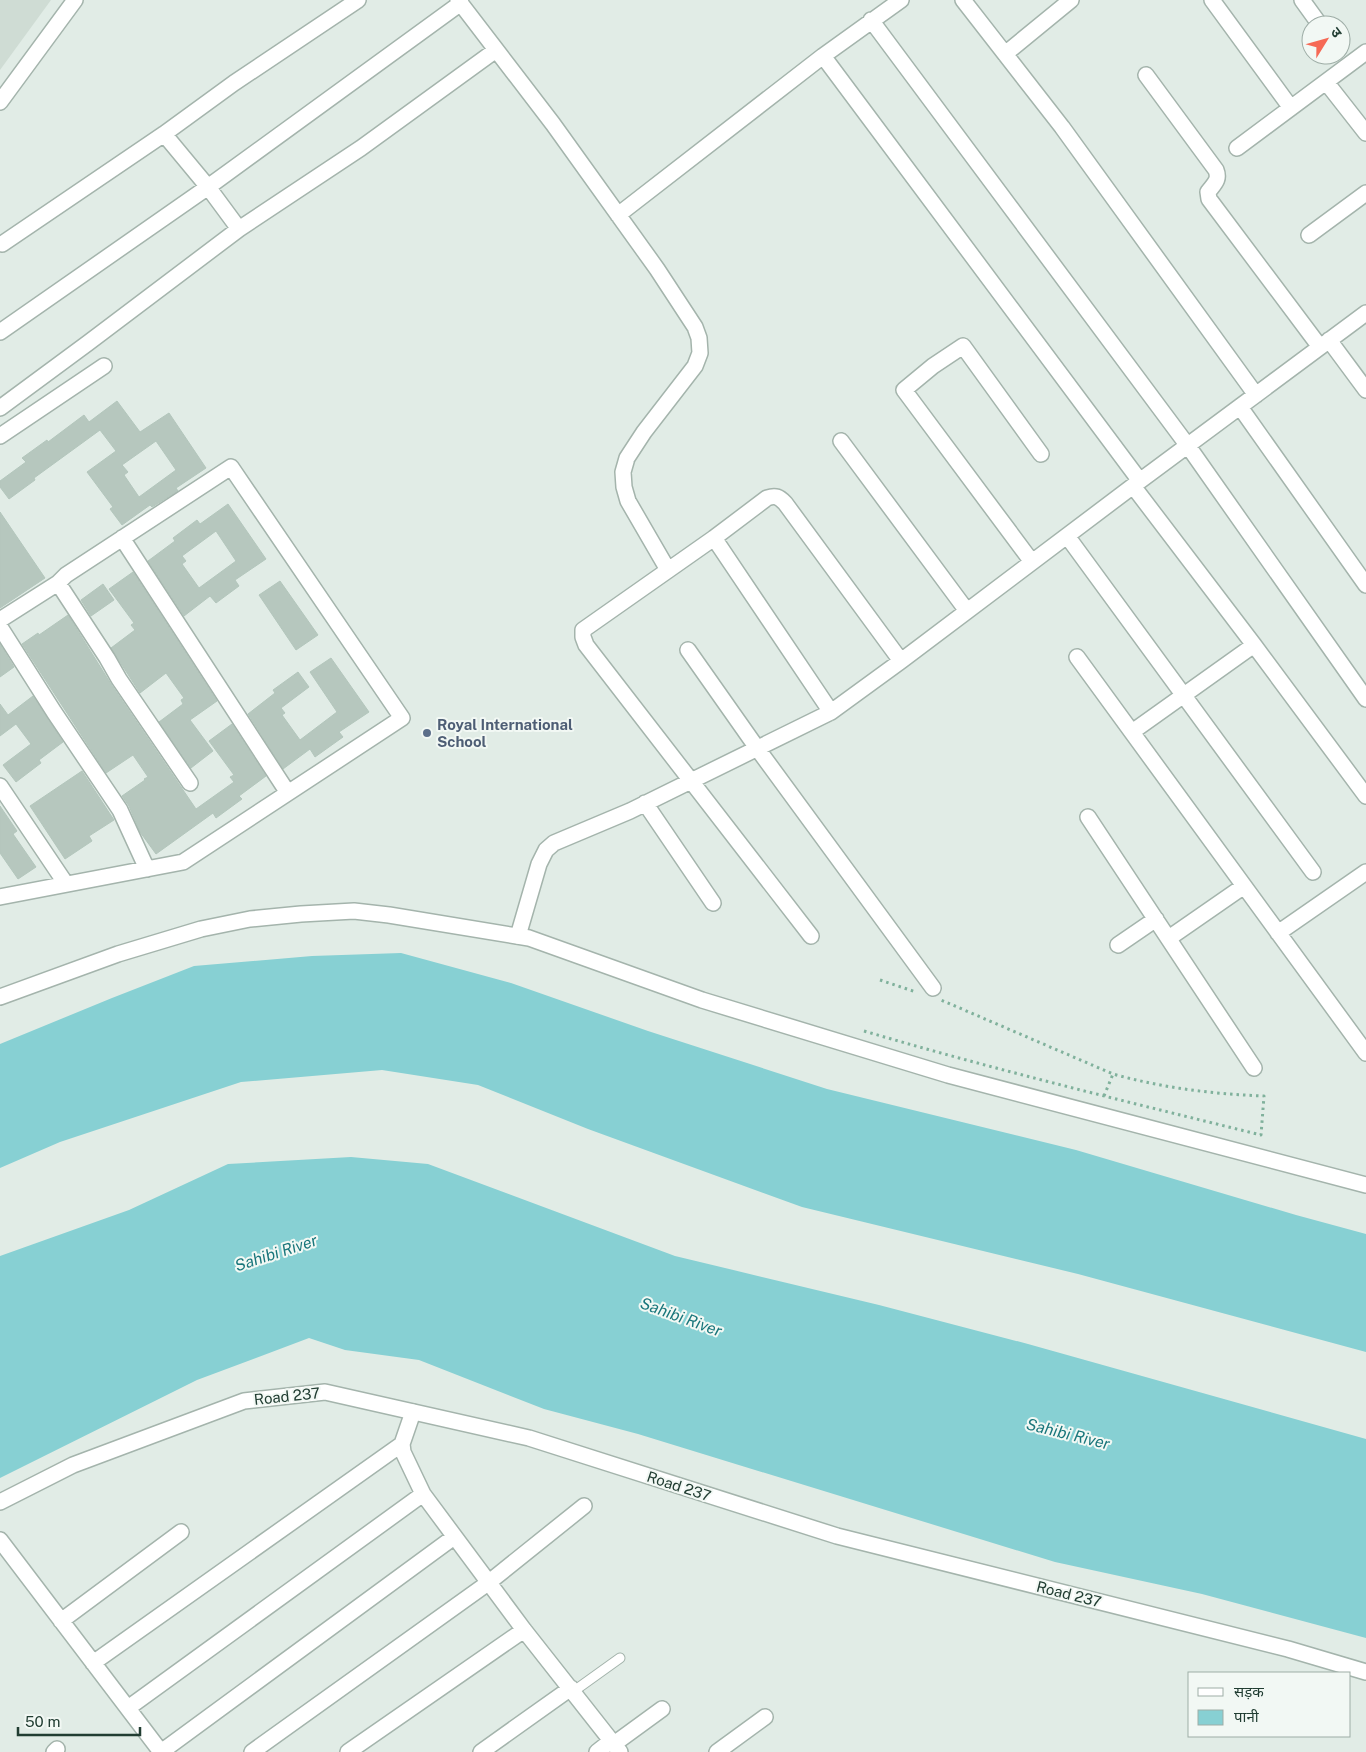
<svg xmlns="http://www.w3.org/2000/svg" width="1366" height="1752" viewBox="0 0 1366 1752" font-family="'Public Sans','Noto Sans Devanagari',sans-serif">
	<rect width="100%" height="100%" fill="#e1ece6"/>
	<path fill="#cfdcd4" d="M0,0h51l-51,70z"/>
	<path fill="#87d0d3" d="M401,953l110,30 137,48 179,58 249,61 220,65 70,19v118l-288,-78 -276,-67 -214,-78 -110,-44 -96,-15 -141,12 -181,60 -60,26v-124l112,-46 82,-32 118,-10z
		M351,1157l77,7 247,92 204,49 149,39 338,95v199l-164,-44 -147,-32 -417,-128 -94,-25 -125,-49 -74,-10 -36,-12 -112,42 -197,98v-222l129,-46 99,-46z"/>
	<path fill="#b6c7be" stroke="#b3c6bc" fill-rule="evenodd" d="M117,401l23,31 29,-19 37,55 -30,20 2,3 -26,16 -2,-2 -28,20 -12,-16 3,-2 -26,-35 29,-21 -16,-21 -66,48 1,2 -26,19 -9,-12v-6l26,-19 -4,-4 25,-18 1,2 36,-27 5,7zM156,441l20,29 -37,27 -15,-22 4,-3 -6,-7z
		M228,504l38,55 -31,21 4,6 -23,17 -6,-7 -26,20 -36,-55 27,-20 -2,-3 24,-18 3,4zM216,531l20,30 -37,27 -17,-24 4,-3 -4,-5z
		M0,512l45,66 -45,30z
		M133,572l84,129 -27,19 23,31 -22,17 -32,-46 24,-18 -2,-4 3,-2 -18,-25 -26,20 -29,-45 24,-18 -4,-5 3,-2 -25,-34z
		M280,581l38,54 -22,15 -37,-55z
		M103,584l11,16 -23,16 -10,-16z
		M68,615l43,69 85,125 38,-27 -4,-5 4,-2 -25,-34 23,-17 34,52 -27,20 3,3 -26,19 -3,-5 -57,41 -16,-22 -11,-26 -7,-10 23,-16 -1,-1 4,-2 -15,-22 -27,18 -84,-129 16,-11 1,2z
		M0,644l14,23 -14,10z
		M331,658l38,54 -30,20 4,5 -28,20 -5,-8 -27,20 -35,-55 27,-21 -2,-3 25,-18 11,15 -28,21 4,5 -3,2 18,25 37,-28 -27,-40z
		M33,696l30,46 -24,18 2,3 -25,19 -13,-17 28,-21 -15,-20 -16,12v-32l8,11z
		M82,771l32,49 -25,16 3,5 -27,18 -35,-53z
		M0,806l17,25 -4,3 23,33 -18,12 -18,-26z"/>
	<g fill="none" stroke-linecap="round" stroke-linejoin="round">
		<g stroke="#a4b4ac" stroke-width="11">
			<path id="service" d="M574,1691l46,-33"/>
		</g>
		<g stroke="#a4b4ac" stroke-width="18">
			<path id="minor" d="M458,0l95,124 104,145 38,58 4,11 1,15 -5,13 -51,66 -17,26 -4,14 1,15 4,14 40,69
				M963,0l99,127 194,268
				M1212,0l79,108
				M1302,0l18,25
				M871,20l317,426 178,253
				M1005,54l66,-54
				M823,56l317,425
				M1146,75l70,95c4,10 -2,14 -8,22l1,7 111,148
				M1326,82l40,51
				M164,134l44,53 31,42
				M1237,148l129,-96
				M618,215l205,-159 78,-56
				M1309,235l57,-42
				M2,244l162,-110 70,-51 124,-83
				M0,332l208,-145 253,-184
				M1329,340l37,50
				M1240,407l126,178
				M0,408l88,-65 151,-114 122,-81 135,-98
				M0,436l104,-70
				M841,441l126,170
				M1133,486l121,159 112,151
				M1067,536l246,336
				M122,538l166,255
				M714,538l117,174
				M1032,562l-128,-172 29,-24 30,-20 78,108
				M58,583l49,75 12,21 71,104
				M0,620l58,-37 8,-8 165,-108 171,251 -219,144 -183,35
				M0,627l54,85 66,98 27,59
				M688,650l69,98 176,240
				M1077,657l289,396
				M1132,732l122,-87
				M0,786l66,98
				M645,803l68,100
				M1088,817l166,251
				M1278,933l88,-61
				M518,936l21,-72 7,-14 8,-7 76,-32 201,-99 70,-51 232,-175 233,-173
				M811,936l-225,-291 -3,-8v-7l131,-92 53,-40c9,-3 12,-1 18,5l116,158
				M1169,938l75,-52
				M1118,945l38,-26
				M413,1412l-11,32 1,8 20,42 101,136 96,122
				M0,1540l161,212
				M61,1621l120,-89
				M93,1663l309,-219
				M128,1708l295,-214
				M614,1744l48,-35
				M54,1752l3,-3
				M161,1752l293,-215
				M252,1752l236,-169 96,-77
				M348,1752l176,-122
				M481,1752l90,-64
				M597,1752l14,-11
				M717,1752l48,-35"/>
		</g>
		<g stroke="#a4b4ac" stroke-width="18">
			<path id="tertiary" d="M0,102l75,-102
				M0,997l118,-43 83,-25 49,-10 51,-5 53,-3 35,4 140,23 173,62 246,75 418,110
				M0,1502l73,-37 171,-64 81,-9 204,46 308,98 451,113 78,23"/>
		</g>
		<path stroke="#80b19c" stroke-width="3" stroke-dasharray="2.5 4" stroke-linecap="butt" d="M880,980l36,12
			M864,1031c132,39 264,71 397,104l3,-39c-52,-2 -101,-8 -151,-22l-172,-74
			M1104,1096l9,-22"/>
		<use href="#service" stroke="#fff" stroke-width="9"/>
		<use href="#minor" stroke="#fff" stroke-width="15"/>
		<use href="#tertiary" stroke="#fff" stroke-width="15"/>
	</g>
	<circle fill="#5c6f8a" stroke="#f2f8f4" stroke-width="2" cx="427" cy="733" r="5"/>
	<g text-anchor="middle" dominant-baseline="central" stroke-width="4" stroke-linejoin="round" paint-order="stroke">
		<g font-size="15" font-weight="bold" fill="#4e5e75" stroke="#f2f8f4" text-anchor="start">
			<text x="437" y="724">Royal International<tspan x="437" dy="17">School</tspan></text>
		</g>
		<g font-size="15" fill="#213d32" stroke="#f2f8f4">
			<text transform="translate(287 1396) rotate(-6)">Road 237</text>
			<text transform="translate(679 1486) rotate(18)">Road 237</text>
			<text transform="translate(1069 1594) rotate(14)">Road 237</text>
		</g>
		<g font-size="16" font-style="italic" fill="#19767b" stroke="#f2f8f4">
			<text transform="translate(276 1253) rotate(-18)">Sahibi River</text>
			<text transform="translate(681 1317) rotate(20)">Sahibi River</text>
			<text transform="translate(1068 1434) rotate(14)">Sahibi River</text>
		</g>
	</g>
	<rect x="1188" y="1672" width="162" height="65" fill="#f2f8f4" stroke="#9eada6"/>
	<rect x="1198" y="1688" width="25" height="8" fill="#ffffff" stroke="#9eada6"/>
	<text x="1234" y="1697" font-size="15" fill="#213d32">सड़क</text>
	<rect x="1198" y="1710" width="25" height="15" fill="#87d0d3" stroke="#9eada6"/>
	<text x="1234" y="1722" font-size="15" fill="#213d32">पानी</text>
	<g transform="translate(1326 40) rotate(53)"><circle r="24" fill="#f2f8f4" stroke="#9eada6"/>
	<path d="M0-4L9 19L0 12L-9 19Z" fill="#f66955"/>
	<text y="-8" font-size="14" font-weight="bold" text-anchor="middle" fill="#213d32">उ</text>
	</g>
	<path d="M18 1727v8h122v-8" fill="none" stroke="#213d32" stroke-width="2.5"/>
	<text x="25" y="1727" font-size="15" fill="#213d32" stroke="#f2f8f4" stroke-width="4" paint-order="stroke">50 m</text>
</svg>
